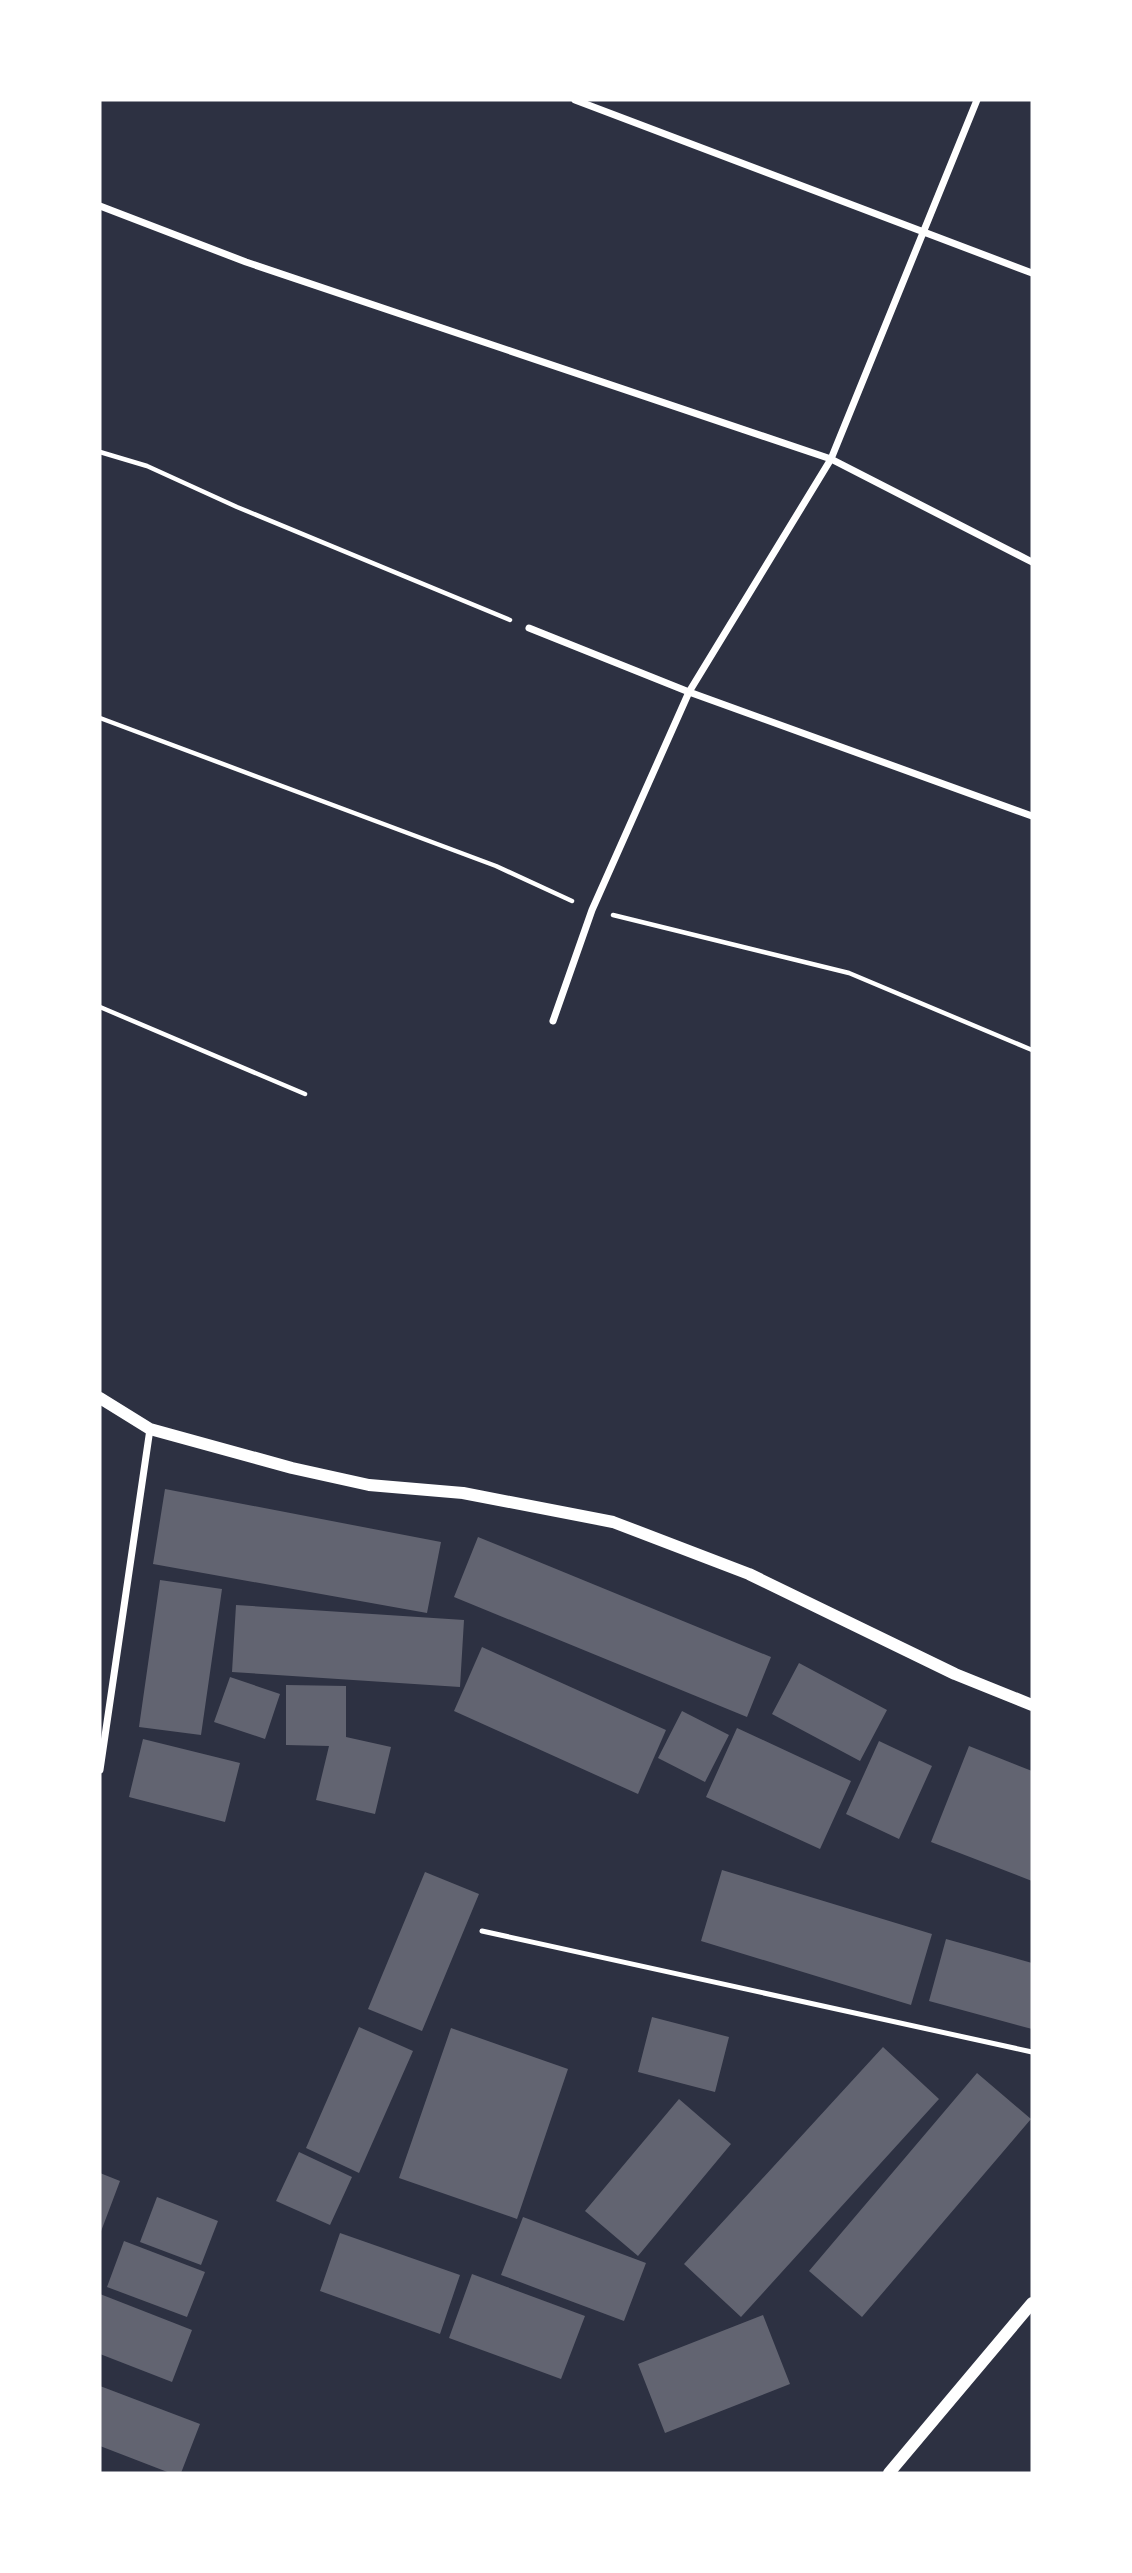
<svg xmlns="http://www.w3.org/2000/svg" width="1132" height="2573" viewBox="0 0 1132 2573" font-family="Roboto,sans-serif">
	<rect width="100%" height="100%" fill="#2d3142"/>
	<path fill="#626471" d="M165,1489l276,53 -14,71 -274,-49z
		M478,1537l293,120 -24,60 -293,-120z
		M160,1580l62,9 -21,146 -62,-8z
		M236,1605l228,15 -4,67 -228,-15z
		M482,1647l184,83 -28,64 -184,-83z
		M799,1663l88,47 -27,51 -88,-47z
		M230,1677l50,17 -15,45 -51,-17z
		M286,1685l60,1v51l45,10 -16,67 -59,-14 13,-54 -43,-1z
		M682,1711l47,24 -24,47 -47,-24z
		M737,1728l114,53 -31,68 -114,-52z
		M143,1739l97,24 -15,59 -96,-25z
		M879,1741l53,25 -33,73 -53,-25z
		M969,1746l63,25v110l-101,-39z
		M722,1870l210,64 -21,71 -210,-64z
		M425,1872l54,22 -57,137 -54,-22z
		M946,1939l86,24v66l-103,-28z
		M652,2017l77,20 -14,55 -77,-20z
		M359,2027l54,24 -54,122 -53,-25z
		M451,2028l117,41 -51,150 -118,-41z
		M883,2047l56,52 -198,218 -57,-53z
		M977,2073l54,46 -169,198 -53,-46z
		M679,2099l52,45 -93,112 -53,-45z
		M299,2152l53,25 -22,48 -54,-24z
		M100,2173l20,8 -20,53z
		M157,2197l61,24 -17,44 -61,-23z
		M523,2217l123,46 -22,58 -123,-46z
		M340,2233l120,42 -20,59 -120,-43z
		M124,2241l81,31 -18,45 -80,-30z
		M472,2274l113,42 -24,63 -112,-41z
		M100,2294l92,36 -20,52 -72,-28z
		M763,2315l27,69 -125,49 -27,-69z
		M100,2386l100,38 -19,49h-11l-70,-27z"/>
	<g fill="none" stroke-linecap="round" stroke-linejoin="round">
		<path stroke="#fff" stroke-width="4.5" d="M100,452l47,14 90,41 273,113
			M100,718l396,148 76,35
			M613,915l236,58 183,77
			M100,1007l205,87"/>
		<path stroke="#fff" stroke-width="5" d="M482,1931l550,121"/>
		<path stroke="#fff" stroke-width="7" d="M575,100l457,173
			M100,206l146,56 585,197 201,103
			M529,628l160,64 343,124
			M553,1021l39,-111 97,-218 142,-233 146,-359
			M100,1770l50,-341"/>
		<path stroke="#fff" stroke-width="12" d="M100,1398l50,31 142,39 77,17 94,8 150,29 136,52 206,100 77,31
			M889,2473l143,-170"/>
	</g>
	<rect width="1132" height="2573" fill="none" stroke="#ffffff" stroke-width="203"/>
</svg>
